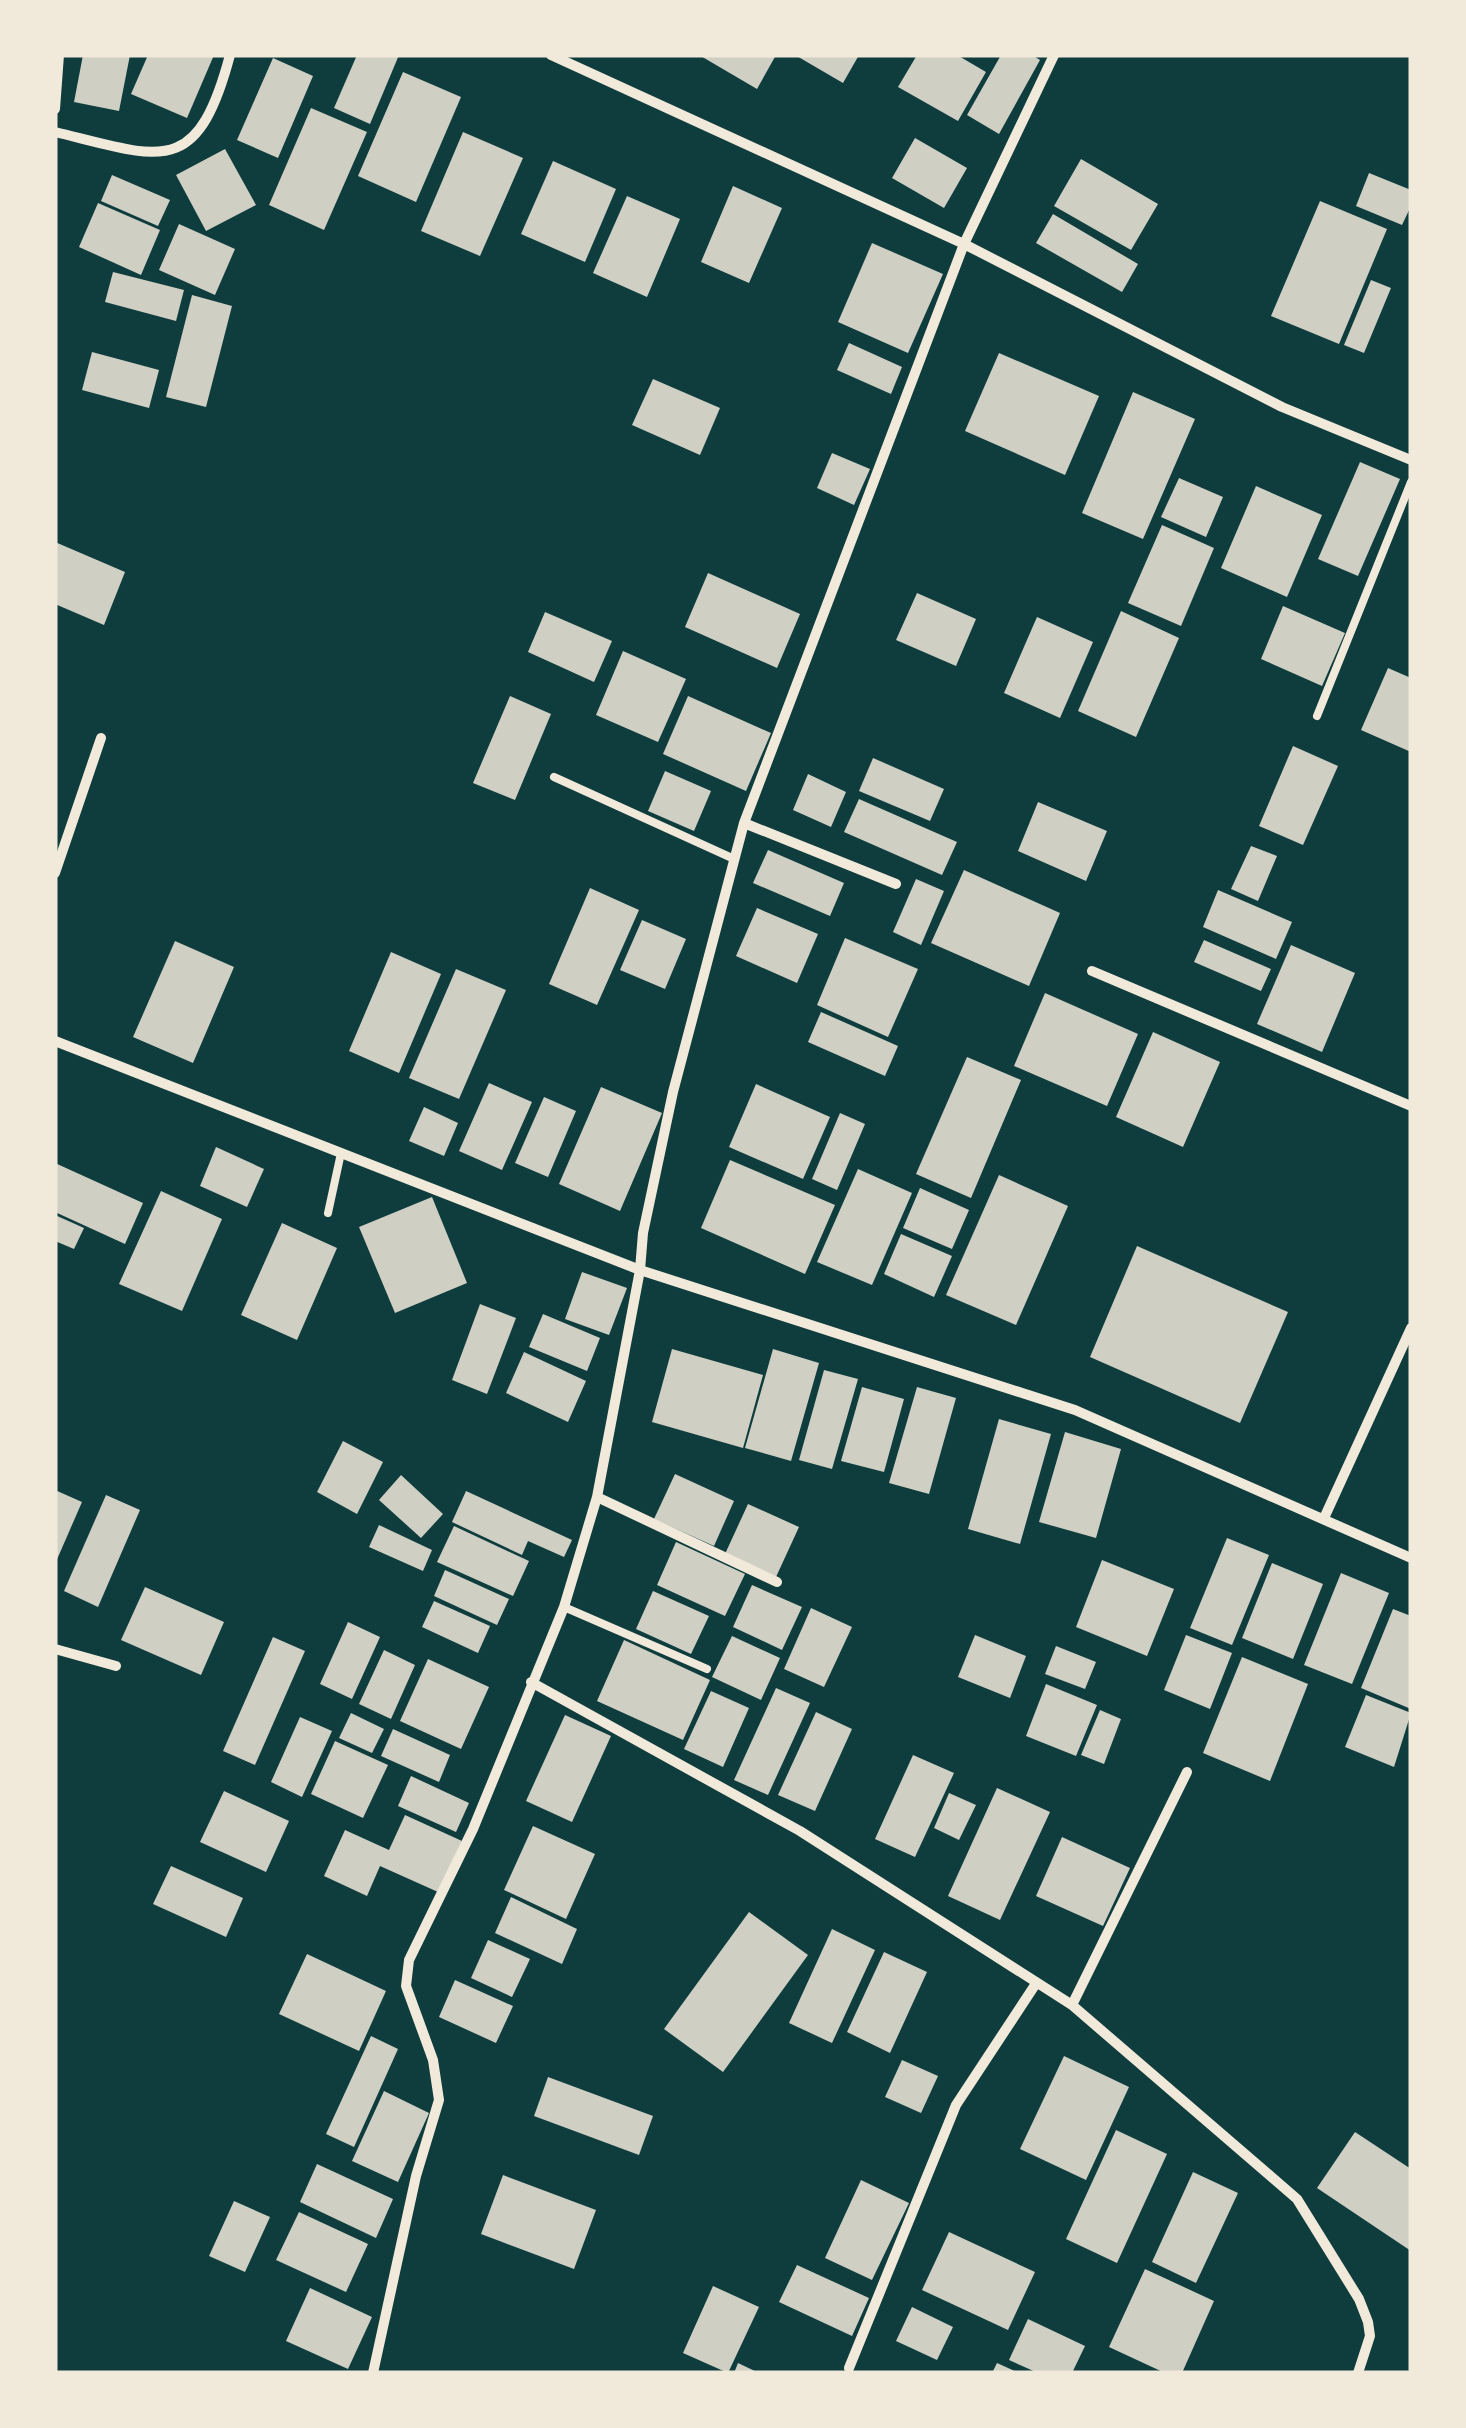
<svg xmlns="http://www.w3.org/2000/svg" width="1466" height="2428" viewBox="0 0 1466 2428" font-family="'Varela Round',sans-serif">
	<rect width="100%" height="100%" fill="#0f3d3e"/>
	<path fill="#cfcfc3" d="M83,55h47l-11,56 -45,-9z
		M148,55h66l-27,63 -56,-24z
		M357,55h42l-29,69 -36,-16z
		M699,55h77l-19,34z
		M795,55h64l-16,28z
		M917,55h40l29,17 -28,49 -60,-34z
		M1001,55h31l8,5 -41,74 -32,-19z
		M273,58l40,18 -35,82 -41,-18z
		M403,72l58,25 -45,105 -58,-26z
		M311,108l56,24 -43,98 -55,-25z
		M463,132l60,26 -43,98 -59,-25z
		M915,138l52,30 -23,40 -52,-30z
		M225,149l31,56 -50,26 -30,-56z
		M1081,159l77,45 -27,46 -77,-44z
		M553,161l63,28 -31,73 -64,-28z
		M1369,173l42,17v16l-9,19 -46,-19z
		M112,175l58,25 -12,26 -57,-25z
		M733,186l49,22 -33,75 -48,-21z
		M627,196l53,23 -33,78 -54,-24z
		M1320,201l67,28 -48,115 -68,-28z
		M98,203l62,27 -19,45 -62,-28z
		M1053,214l85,50 -16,28 -86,-49z
		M179,224l56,25 -20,46 -56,-25z
		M872,243l71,31 -35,79 -70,-31z
		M113,272l71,18 -8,31 -71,-19z
		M1371,280l20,8 -27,65 -20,-8z
		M192,295l40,11 -26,101 -40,-10z
		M849,343l53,24 -11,27 -54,-24z
		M92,352l67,18 -10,38 -67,-18z
		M999,353l100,43 -34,79 -100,-44z
		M653,379l67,29 -20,47 -68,-30z
		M1133,392l62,27 -52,120 -61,-26z
		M832,453l38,16 -16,36 -37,-17z
		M1360,462l40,17 -42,97 -40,-17z
		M1179,478l44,19 -17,40 -45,-20z
		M1256,486l66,29 -35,82 -66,-29z
		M1162,525l52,23 -33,78 -53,-23z
		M55,542l70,30 -21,53 -49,-21z
		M708,573l92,41 -23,54 -92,-41z
		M917,593l59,26 -20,47 -60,-26z
		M1283,606l62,27 -23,53 -61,-27z
		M1121,611l58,27 -43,99 -58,-26z
		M545,612l67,29 -18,41 -66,-30z
		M1037,617l56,25 -33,76 -56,-25z
		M623,651l63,28 -28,63 -62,-27z
		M1388,668l23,10v74l-50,-22z
		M510,696l41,18 -36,86 -42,-17z
		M688,696l83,37 -25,58 -83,-37z
		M1293,746l45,20 -35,79 -44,-19z
		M873,758l71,31 -14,32 -71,-30z
		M665,771l46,20 -17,40 -46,-20z
		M808,774l38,18 -15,35 -38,-17z
		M859,799l98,43 -15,33 -98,-43z
		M1038,802l69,29 -21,50 -68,-30z
		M1251,846l26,10 -19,45 -27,-12z
		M768,850l76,33 -14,33 -77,-33z
		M964,870l96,43 -31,73 -98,-43z
		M916,879l28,12 -23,54 -28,-13z
		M590,888l49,22 -42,95 -48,-21z
		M1218,890l74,32 -16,37 -73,-32z
		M757,908l61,26 -21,49 -61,-27z
		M642,920l44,19 -21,50 -45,-19z
		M845,938l73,31 -30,68 -71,-32z
		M1204,940l67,29 -10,22 -67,-29z
		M175,941l59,26 -41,96 -60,-26z
		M1291,945l64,28 -33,79 -65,-28z
		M391,952l50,22 -42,99 -50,-22z
		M456,969l50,21 -47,109 -50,-21z
		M1045,993l93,41 -31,72 -93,-40z
		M821,1012l77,34 -13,30 -77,-34z
		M1153,1032l67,30 -37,85 -67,-30z
		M967,1057l54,23 -50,118 -55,-24z
		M489,1083l43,19 -30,68 -43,-19z
		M756,1084l74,33 -27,62 -74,-32z
		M601,1087l61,26 -42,98 -61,-27z
		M544,1097l32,14 -28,66 -33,-14z
		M424,1107l34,16 -14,33 -35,-15z
		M840,1113l25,11 -28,66 -25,-11z
		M216,1147l48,22 -17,38 -47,-21z
		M730,1160l105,45 -30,69 -104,-46z
		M55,1163l88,40 -18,41 -70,-32z
		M858,1169l54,24 -40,92 -55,-23z
		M999,1175l69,31 -52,119 -70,-30z
		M920,1188l49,22 -17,39 -49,-21z
		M161,1191l61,28 -40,92 -63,-27z
		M432,1197l35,86 -72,30 -36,-86z
		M55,1215l29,13 -10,21 -19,-8z
		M282,1223l55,25 -40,92 -56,-25z
		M901,1234l51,22 -18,41 -50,-23z
		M1137,1246l151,66 -48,111 -150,-66z
		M582,1272l45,16 -18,47 -44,-16z
		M480,1304l36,14 -29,76 -35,-14z
		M543,1314l57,24 -13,33 -58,-24z
		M672,1349l91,26 -20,73 -91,-26z
		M773,1349l46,14 -28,98 -46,-13z
		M524,1352l62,29 -18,41 -62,-29z
		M824,1370l34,9 -26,90 -33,-9z
		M862,1387l42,12 -20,73 -43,-11z
		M917,1387l39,11 -27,96 -40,-11z
		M999,1419l52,15 -31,110 -52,-15z
		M1065,1432l56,17 -25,89 -57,-16z
		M343,1441l40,21 -26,52 -40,-22z
		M675,1474l59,27 -20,45 -60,-27z
		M401,1475l42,39 -22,24 -42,-38z
		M55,1490l27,12 -27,62z
		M466,1491l106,49 -8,17 -36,-16 -6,14 -70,-33z
		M106,1495l34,15 -42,97 -34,-16z
		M748,1504l51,23 -23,50 -51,-23z
		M379,1525l53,25 -9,21 -54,-24z
		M454,1526l75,35 -16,35 -76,-34z
		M1227,1538l42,17 -37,90 -42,-17z
		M676,1542l69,32 -20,42 -68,-31z
		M1102,1560l72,29 -27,67 -71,-29z
		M1272,1563l51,21 -30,75 -51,-21z
		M445,1570l64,29 -12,26 -63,-29z
		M1341,1573l48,20 -37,91 -48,-19z
		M752,1585l50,22 -20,43 -49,-23z
		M145,1587l79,35 -23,53 -80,-35z
		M653,1591l56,25 -18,38 -55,-25z
		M434,1601l56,25 -12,27 -56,-26z
		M811,1608l41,19 -28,60 -40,-18z
		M1393,1609l18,7v93l-50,-21z
		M348,1622l32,15 -28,62 -32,-15z
		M975,1635l51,21 -16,42 -52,-21z
		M1186,1635l46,18 -22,56 -46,-19z
		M732,1636l48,22 -19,42 -49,-23z
		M273,1637l32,14 -50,114 -32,-14z
		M624,1640l86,40 -27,60 -86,-39z
		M1056,1646l40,16 -11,27 -40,-15z
		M384,1650l31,15 -24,54 -32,-15z
		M1242,1657l66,27 -38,97 -67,-28z
		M428,1659l61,28 -28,62 -61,-28z
		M1046,1684l51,21 -21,51 -50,-20z
		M776,1688l34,15 -42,92 -34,-15z
		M711,1691l38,17 -26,59 -39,-18z
		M1366,1695l45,18 -17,54 -49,-20z
		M1100,1710l21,9 -17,45 -23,-9z
		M816,1712l36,17 -37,82 -37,-16z
		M351,1713l33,16 -12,24 -33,-15z
		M565,1715l46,21 -39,86 -46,-21z
		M300,1717l32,14 -30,66 -31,-15z
		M393,1729l57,26 -11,27 -58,-26z
		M335,1741l53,24 -25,53 -52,-24z
		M913,1755l41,18 -39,84 -40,-18z
		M411,1776l58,27 -13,29 -58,-26z
		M997,1788l53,24 -50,108 -52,-24z
		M224,1791l65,30 -23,51 -66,-30z
		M949,1793l27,12 -17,35 -25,-12z
		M405,1815l57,26 -24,51 -58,-26 -13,30 -43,-20 21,-46 44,20z
		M533,1826l62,28 -29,65 -62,-29z
		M1062,1837l68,31 -27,58 -67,-30z
		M171,1866l72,32 -17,39 -73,-33z
		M511,1897l66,32 -15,35 -67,-31z
		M749,1912l59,43 -85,117 -59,-43z
		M832,1929l43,21 -43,93 -43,-20z
		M488,1940l42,19 -18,38 -41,-19z
		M884,1952l43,20 -37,81 -43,-21z
		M307,1954l79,37 -27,60 -80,-37z
		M455,1980l58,26 -17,37 -57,-26z
		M371,2036l27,13 -44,98 -28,-13z
		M1064,2056l65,31 -43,93 -66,-31z
		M902,2060l36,16 -17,37 -36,-16z
		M548,2077l105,39 -14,39 -105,-39z
		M384,2091l45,22 -31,69 -46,-21z
		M1116,2130l51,24 -50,109 -51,-24z
		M1355,2132l56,37v82l-94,-63z
		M317,2164l76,35 -17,39 -76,-36z
		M1193,2172l45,21 -42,90 -44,-21z
		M503,2175l93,35 -22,59 -93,-35z
		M861,2180l48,23 -37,77 -47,-22z
		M234,2201l36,16 -25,55 -36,-16z
		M299,2212l69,32 -22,48 -70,-32z
		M949,2232l86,40 -27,58 -86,-40z
		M797,2265l72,33 -17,38 -73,-34z
		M1145,2269l69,32 -32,72h-17l-56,-26z
		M713,2286l46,21 -31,66 -45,-20z
		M310,2288l62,29 -24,52 -62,-28z
		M912,2307l41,20 -16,33 -41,-19z
		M1028,2319l57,27 -13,27h-34l-29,-13z
		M738,2363l21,10h-25z
		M997,2363l22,10h-27z"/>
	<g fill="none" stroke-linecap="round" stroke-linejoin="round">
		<path stroke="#f1e9da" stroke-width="8" d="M1317,716l94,-234
			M554,777l178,81
			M328,1213l13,-60
			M564,1607l143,62"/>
		<path stroke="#f1e9da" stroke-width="10" d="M551,55l413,189 318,163 129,53
			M55,109l4,-54
			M55,132c106,26 142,47 175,-77
			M744,823l152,61
			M55,873l46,-135
			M1092,971l319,135
			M55,1041l585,229 435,140 336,148
			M597,1497l180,85
			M1325,1516l86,-188
			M55,1649l61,17
			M531,1682l269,149 272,174 225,194 62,100 9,23 2,14 -12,37
			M1072,2005l115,-233
			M849,2368l107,-263 79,-120
			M373,2373l43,-197 23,-76 -6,-40 -27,-74 3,-26 64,-131 91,-222 33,-110 43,-227 3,-37 30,-141 71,-269 220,-579 90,-189"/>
	</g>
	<rect width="1466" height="2428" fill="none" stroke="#f1e9da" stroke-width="115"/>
</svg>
